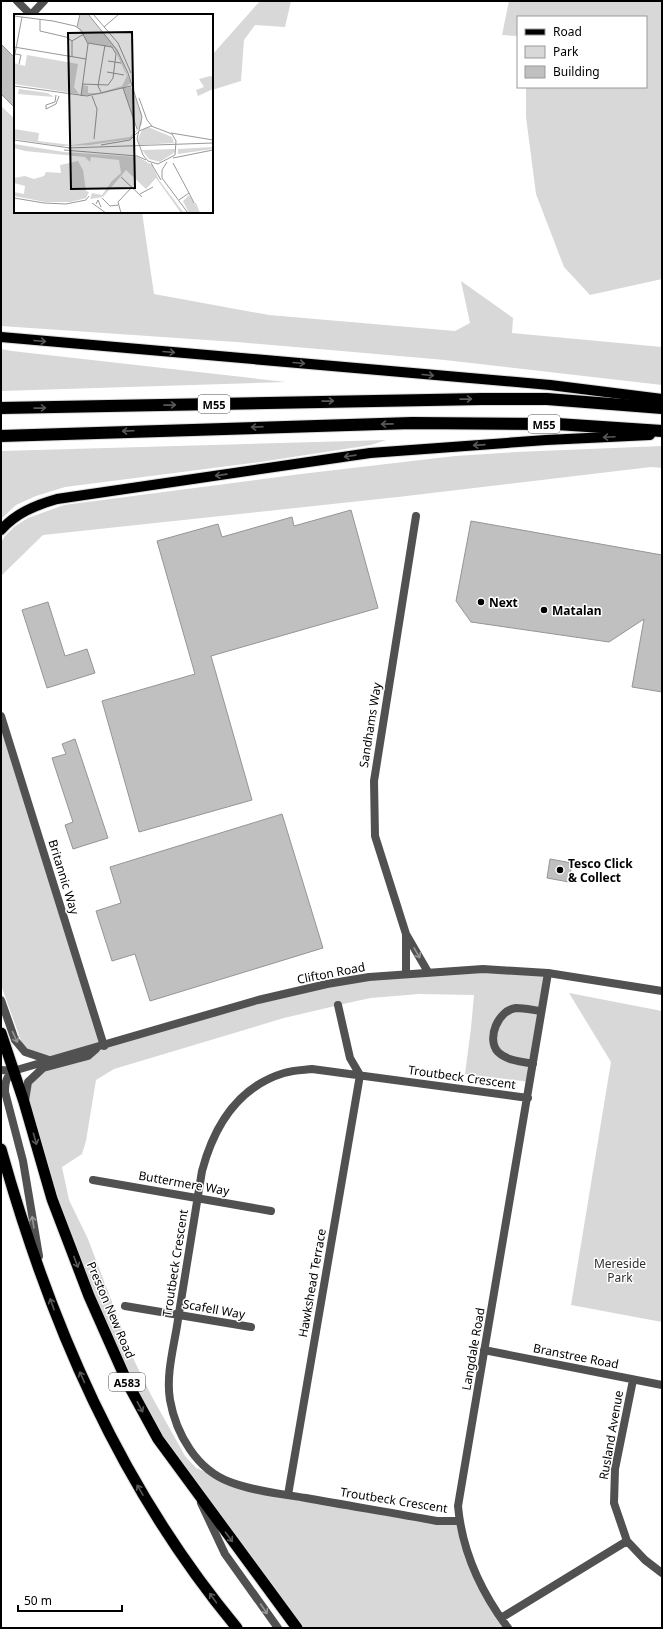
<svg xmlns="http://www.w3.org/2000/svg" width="663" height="1629" viewBox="0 0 663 1629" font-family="'Noto Sans',sans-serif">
	<rect width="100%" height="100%" fill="#fff"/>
	<path fill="#d8d8d8" d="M260,1h31l-6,26 -30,-2 -11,15 -3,41 -29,9v-35z
		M509,1h153v278l-72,16 -26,-28 -28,-73 -10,-77v-30h120v-70h-128v19l-16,-1z
		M1,106l14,13v93h127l12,82 115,21 186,16 15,-8 -9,-42 52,37 -1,15 150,14v38l-217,-25 -103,-9 -106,-9 -235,-16z
		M1,349l11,2 274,31 -285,9z
		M386,440l-15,5 -111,17 -195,25 -29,9 -20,9 -15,14v-68z
		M662,446v22l-11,-1 -253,30 -355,38 -42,41v-34l4,-6 9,-9 14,-9 36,-13 237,-31 154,-18 61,-4z
		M1,716l103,329 223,-61 156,-15 65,4 -18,109 -65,-8 6,-46 3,-33 -55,-1 -48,4 -19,4 -68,16 -170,51 -18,11 -10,61 -4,13 -20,13 7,33 19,39 46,121 17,35 34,61 11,12 34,14 229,39 6,27 43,80h-211l-139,-189 -69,-143 -65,-194 4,-20 18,-24 -21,-6 -24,-67z
		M569,993l93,18v311l-91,-17 40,-243z"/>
	<path fill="#c0c0c0" stroke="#959595" d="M1,44l14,14v50l-14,-14z
		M351,510l27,98 -167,48 41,144 -113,32 -37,-131 93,-27 -38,-133 61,-17 4,13 70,-20 2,9z
		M471,521l191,34v137l-30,-5 12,-68 -35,23 -138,-20 -15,-21z
		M48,602l17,54 22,-7 8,24 -48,15 -25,-78z
		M75,739l33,99 -35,11 -8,-24 8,-3 -21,-64 14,-4 -4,-10z
		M282,814l41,134 -173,53 -15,-47 -23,7 -16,-50 25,-8 -11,-36z
		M550,859l22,4 -3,19 -22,-4z"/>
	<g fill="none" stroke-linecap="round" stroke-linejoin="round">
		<g stroke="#dbdbdb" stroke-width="12">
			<path id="primary" d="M1,337l549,48 112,14
				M1,530c15,-17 35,-25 56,-31l313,-46 176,-13 104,-5"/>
		</g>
		<g stroke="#dbdbdb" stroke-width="13">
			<path id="trunk" d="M1,1033l23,69 28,97 37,97 39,88 30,55 139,189
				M1,1149c49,175 119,338 236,479"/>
		</g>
		<g stroke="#dbdbdb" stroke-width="14">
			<path id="motorway" d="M1,408l481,-9h65l115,9
				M1,436l411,-13 145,1 105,7"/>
		</g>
		<path stroke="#515151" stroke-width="8" d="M17,1l14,14
			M31,15l13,-14
			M416,516l-42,265 1,55 31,98 22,38
			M1,716l103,330
			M406,935v39
			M533,1064c-12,-3 -26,-3 -35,-12 -12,-13 0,-42 18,-44 8,0 17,2 25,3
			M93,1180l178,31
			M125,1306l126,21
			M484,1350l178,35
			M633,1380l-18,89 -1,34 13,38 18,19 17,13
			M288,1495l72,-420 -10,-17 -12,-53
			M201,1503l24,51 53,74
			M459,1521h-22c-43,-8 -87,-15 -131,-23 -24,-4 -53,-7 -76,-16 -33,-12 -54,-48 -60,-82 -4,-24 3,-50 7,-74 8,-52 17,-104 25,-155 12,-45 36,-84 82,-98 9,-3 19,-3 28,-4l216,29
			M501,1618l126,-77
			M508,1628c-27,-36 -46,-77 -50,-122l90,-533"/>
		<path stroke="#515151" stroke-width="8" d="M1,1000l14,40 10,12 24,8
			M1,1070l12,1 245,-71 69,-16 42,-7 114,-8 65,4 114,18
			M13,1071c-7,6 -8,12 -8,21l18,69 16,95
			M25,1101l3,-19 15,-14 45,-12 8,-7"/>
		<use href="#primary" stroke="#000" stroke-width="10"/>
		<use href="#trunk" stroke="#000" stroke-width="11"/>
		<use href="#motorway" stroke="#000" stroke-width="12"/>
	</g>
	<defs><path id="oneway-shaft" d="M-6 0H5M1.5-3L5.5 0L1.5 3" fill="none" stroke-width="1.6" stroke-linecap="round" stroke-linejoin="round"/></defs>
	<g stroke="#595959">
		<use href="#oneway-shaft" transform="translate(40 341) rotate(5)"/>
		<use href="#oneway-shaft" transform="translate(169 352) rotate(5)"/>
		<use href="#oneway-shaft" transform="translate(299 363) rotate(5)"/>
		<use href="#oneway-shaft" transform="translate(428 375) rotate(5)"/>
		<use href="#oneway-shaft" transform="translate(466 399) rotate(-1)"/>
		<use href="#oneway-shaft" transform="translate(328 401) rotate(-1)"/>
		<use href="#oneway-shaft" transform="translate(170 405) rotate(-1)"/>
		<use href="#oneway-shaft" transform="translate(40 408) rotate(-1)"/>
		<use href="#oneway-shaft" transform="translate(387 424) rotate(179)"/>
		<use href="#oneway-shaft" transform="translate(257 427) rotate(178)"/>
		<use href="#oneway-shaft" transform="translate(128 431) rotate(178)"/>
		<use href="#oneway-shaft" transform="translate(609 437) rotate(177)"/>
		<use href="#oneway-shaft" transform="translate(479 445) rotate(176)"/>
		<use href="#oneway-shaft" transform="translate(350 456) rotate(172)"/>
		<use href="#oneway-shaft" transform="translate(221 475) rotate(172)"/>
		<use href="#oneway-shaft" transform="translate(35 1139) rotate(74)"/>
		<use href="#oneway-shaft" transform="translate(76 1262) rotate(69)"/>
		<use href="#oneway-shaft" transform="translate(52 1304) rotate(-110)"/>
		<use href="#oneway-shaft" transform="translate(82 1377) rotate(-114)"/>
		<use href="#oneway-shaft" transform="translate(140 1407) rotate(62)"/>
		<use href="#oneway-shaft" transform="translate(140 1490) rotate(-120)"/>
		<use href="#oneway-shaft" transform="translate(229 1537) rotate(53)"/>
		<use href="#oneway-shaft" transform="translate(213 1598) rotate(-126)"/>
	</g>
	<g stroke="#979797">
		<use href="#oneway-shaft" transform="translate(417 953) rotate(60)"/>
		<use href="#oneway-shaft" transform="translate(15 1037) rotate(65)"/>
		<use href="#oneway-shaft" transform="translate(33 1222) rotate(-99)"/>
		<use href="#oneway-shaft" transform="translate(264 1609) rotate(56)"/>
	</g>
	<g fill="#000" stroke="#fff" stroke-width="1.5">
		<circle cx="481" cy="602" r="4"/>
		<circle cx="544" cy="610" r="4"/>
		<circle cx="560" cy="870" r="4"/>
	</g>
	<g text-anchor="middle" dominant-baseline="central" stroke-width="3" stroke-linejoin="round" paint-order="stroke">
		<g fill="#fff" stroke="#4c4c4c" stroke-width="1">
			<rect x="198" y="395" width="32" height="18" rx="3"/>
			<rect x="528" y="415" width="32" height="18" rx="3"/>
			<rect x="109" y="1373" width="36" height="18" rx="3"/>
		</g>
		<g font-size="11" font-weight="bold" fill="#000">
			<text x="214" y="404">M55</text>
			<text x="544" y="424">M55</text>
			<text x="127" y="1382">A583</text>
		</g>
		<g font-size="12" font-weight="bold" fill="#000" stroke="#fff" text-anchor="start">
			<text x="489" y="602">Next</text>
			<text x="552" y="610">Matalan</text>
			<text x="568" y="863">Tesco Click<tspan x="568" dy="14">&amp; Collect</tspan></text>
		</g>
		<g font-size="12" fill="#000" stroke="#fff">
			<text transform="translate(370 725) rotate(-81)">Sandhams Way</text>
			<text transform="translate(64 877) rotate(73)">Britannic Way</text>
			<text transform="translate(331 973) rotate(-11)">Clifton Road</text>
			<text transform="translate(462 1077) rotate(8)">Troutbeck Crescent</text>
			<text transform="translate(184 1183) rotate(10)">Buttermere Way</text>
			<text transform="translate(175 1263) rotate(-81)">Troutbeck Crescent</text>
			<text transform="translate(312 1283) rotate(-80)">Hawkshead Terrace</text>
			<text transform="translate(214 1309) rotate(10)">Scafell Way</text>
			<text transform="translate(111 1310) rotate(67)">Preston New Road</text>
			<text transform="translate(473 1349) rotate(-80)">Langdale Road</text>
			<text transform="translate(576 1356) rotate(11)">Branstree Road</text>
			<text transform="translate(611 1435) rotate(-80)">Rusland Avenue</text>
			<text transform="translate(394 1500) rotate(9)">Troutbeck Crescent</text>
		</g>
		<g font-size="12" fill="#2f2f2f" stroke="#fff">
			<text x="620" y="1263">Mereside<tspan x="620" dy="14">Park</tspan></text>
		</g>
	</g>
	<g transform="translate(14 14)">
		<rect width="199" height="199" fill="#fff"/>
		<path d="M66,0h8l29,36 14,33 -7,5 7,-1 11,27v10l-11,15 -41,6 -30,1 -46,-7v-10l25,4 -1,8 34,4 58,-8 7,-8 -14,-41 -21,6 -21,2 1,-11 6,1v7h11l23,-7 5,-10 -13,-28 -26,-5 -11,-16zM13,41l51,9 -4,23 5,7 -65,-10v-21l11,3zM196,62l3,1v12l-15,7 -2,-6 8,-3 -5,-8zM5,75l29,4 6,4 -36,-3zM134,113l24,10 2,6 -35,2 -1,-6 4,-9zM0,130l50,8 74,5 14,8 7,15 25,33h-3l-25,-35 -10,11 -20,-19 -23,27 -13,2 2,-6 10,2 10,-14 9,-8 -2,-13 -28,-3 -1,5 -5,-5 -60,-6 -11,-3zM199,133v2l-35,5v-5zM161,135v3l-15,10 -11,-3 -7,-9zM64,147l5,9 3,21 3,1 -3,6 -15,4h-26l-31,-6v-4l10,2 1,-8 -11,-3v-5l11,-2 9,3 10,-3 2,-4 15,1 -1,-8zM175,181l5,8h2l4,10h-11l-6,-12z" fill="#d8d8d8"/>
		<path fill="none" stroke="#999" stroke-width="1" d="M74,0l29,36 11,23 14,44 -5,22 6,16 5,6 10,3 17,-9 1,-14 -4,-7 -21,-8 -12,5M79,0l25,29 13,30M0,2l39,5 22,5 6,4 7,14 -7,52M26,5v12l26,6 6,4v16M63,13l3,-13M90,13l15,-13M58,27l12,-7M0,33l72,12M1,40l6,1 -2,9M0,45l8,-42M94,47l13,2M93,58l17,3M68,70l26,1 5,-7 3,-24 -4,-7 -24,-4M0,72l73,10 44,-10M109,74l14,41M87,78l-3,-6 7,-41M42,81l-1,7 -9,3v4l10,-5 3,-8M78,82l5,13 -3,30M125,84l8,22 5,6M157,119l42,7M0,126l56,8M87,131l29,-5 8,-8M54,134l145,-5M50,136l73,6 9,4M159,144l40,-8M153,148l-5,8v8l26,35M137,149l10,17M159,149l16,30M107,163l21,20M126,180l13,-7M0,184l30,5 22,1 20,-4 3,-4M88,184l8,8 8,-1M165,186l10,-7 5,10M78,189l14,10M82,190l2,-4 3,7M107,199l-3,-11 14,-15"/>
		<path fill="#000" fill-opacity="0.15" stroke="#000" stroke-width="2" d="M118,18l3,156 -64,1 -3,-156z"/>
		<rect width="199" height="199" fill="none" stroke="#000" stroke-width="2"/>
	</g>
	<rect width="663" height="1629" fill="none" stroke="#000000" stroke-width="4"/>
	<rect x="517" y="16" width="130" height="72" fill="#ffffff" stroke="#999999"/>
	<rect x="525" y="29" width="20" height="6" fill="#000000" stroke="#999999"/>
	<text x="553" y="36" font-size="12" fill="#000000">Road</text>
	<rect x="525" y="46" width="20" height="12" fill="#d8d8d8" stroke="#999999"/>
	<text x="553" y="56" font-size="12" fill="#000000">Park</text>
	<rect x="525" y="66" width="20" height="12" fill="#c0c0c0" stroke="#999999"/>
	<text x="553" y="76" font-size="12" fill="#000000">Building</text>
	<path d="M18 1605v6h104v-6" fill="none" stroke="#000000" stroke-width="2"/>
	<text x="24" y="1605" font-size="12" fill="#000000" stroke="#ffffff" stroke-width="3" paint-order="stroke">50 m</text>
</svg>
